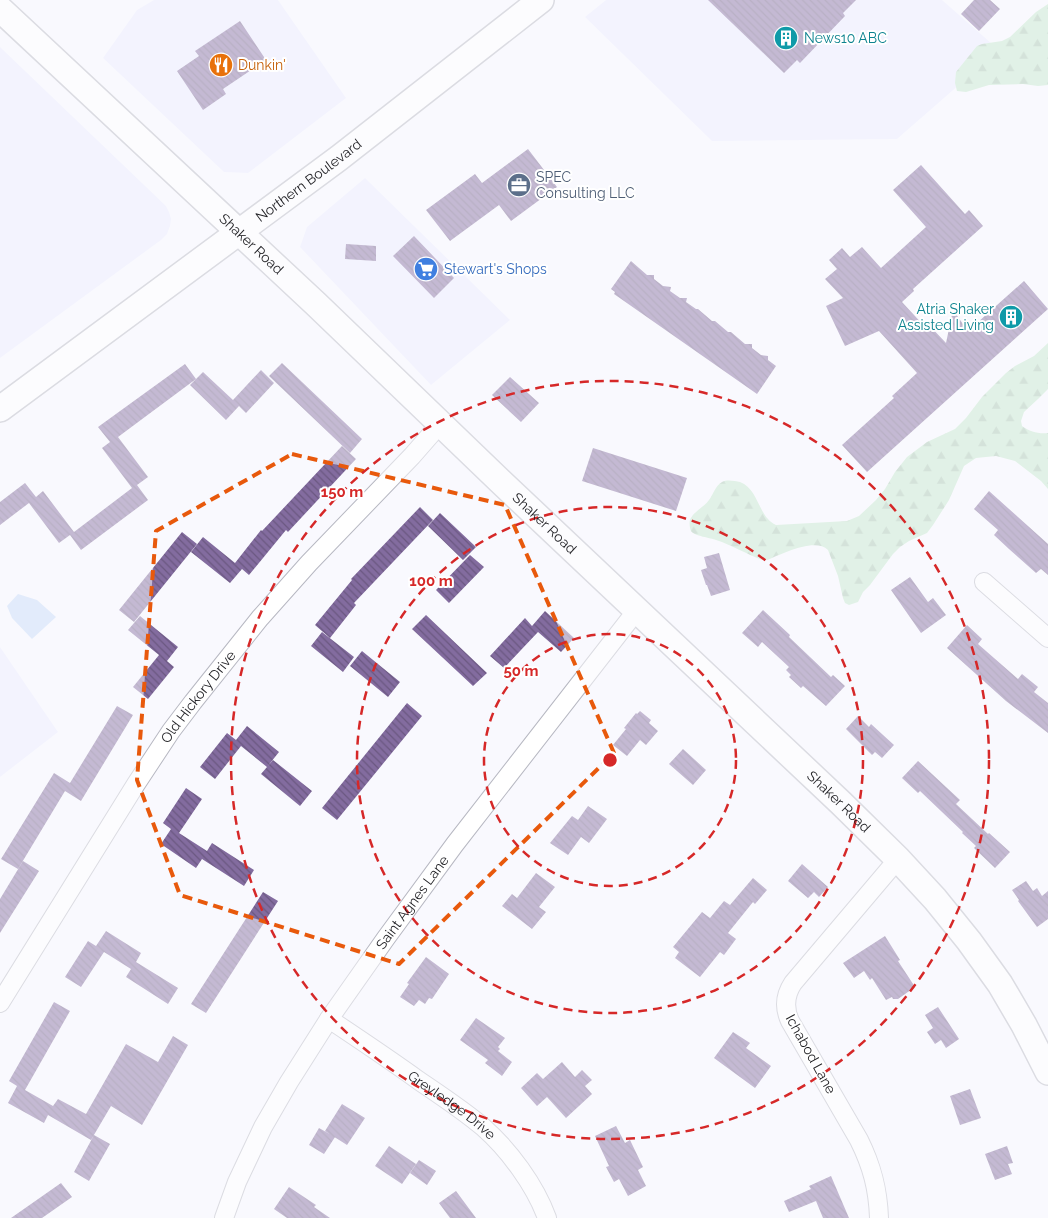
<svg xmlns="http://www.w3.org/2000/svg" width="1048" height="1218" viewBox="0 0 1048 1218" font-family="Raleway,sans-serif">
	<defs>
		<pattern id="forest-firs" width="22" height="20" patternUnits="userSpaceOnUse" patternTransform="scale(1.25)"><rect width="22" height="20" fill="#c3e7cc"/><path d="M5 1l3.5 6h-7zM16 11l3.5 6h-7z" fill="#a7c6af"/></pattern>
		<pattern id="building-back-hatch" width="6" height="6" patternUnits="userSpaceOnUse" patternTransform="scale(1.25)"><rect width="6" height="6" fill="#836c9f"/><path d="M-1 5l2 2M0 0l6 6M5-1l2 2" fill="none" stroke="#6b5881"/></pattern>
	</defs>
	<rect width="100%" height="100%" fill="#f9f9fe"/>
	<path fill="#ebecfe" d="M154,0h124l68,98 -98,75 -24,-1 -121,-114 34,-48z
		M606,0h336l57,50 -102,89 -185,2 -127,-124z
		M0,47l166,159 3,6 2,7 -1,7 -3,8 -6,6 -161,118z
		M365,178l145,142 -79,65 -131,-138 7,-20z
		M0,647l58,85 -58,45z"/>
	<path fill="url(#forest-firs)" d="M1048,4v81l-10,1 -15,-2 -34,1 -23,7 -9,-1 -2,-8 1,-11 21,-26 5,-2 20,-3 8,-4 26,-25z
		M1048,343v46l-10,10 -14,13 -3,9 1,5c8,6 17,8 26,7v56l-7,-8 -26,-20 -19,-5 -20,2 -12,8 -15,34 -16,25 -6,8 -18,8 -9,6 -7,7 -23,31 -7,7 -5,10 -9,3 -4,-2 -2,-5 -5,-22 -10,-26c-13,-13 -46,4 -61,10h-5c-16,-6 -30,-15 -46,-20 -5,-2 -22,-4 -25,-9 -1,-2 -2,-8 -1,-11 3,-8 14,-13 19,-20 4,-5 6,-14 13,-18 5,-3 13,-1 18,0 19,7 18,35 36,43l71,-4 12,-5 17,-16 9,-11 10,-17 12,-15 20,-15 28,-13 11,-11 16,-21 24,-24 9,-7 19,-10z"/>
	<path fill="#c6daf9" d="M18,594l19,6 19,17 -24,22 -20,-21 -5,-12z"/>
	<path fill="url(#building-back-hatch)" d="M708,0h148l-13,13 2,3 -45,47 -3,-3 -13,13z
		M974,0h16l10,9 -21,22 -18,-17z
		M240,21l26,39 -43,29 3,5 -23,16 -26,-39 22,-15 -4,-5z
		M528,149l29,38 -46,34 -12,-16 -49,36 -24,-31 49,-36 7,9z
		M921,165l44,49 4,-4 14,16 -70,63 1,2 -12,11 24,26 3,-3 17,18 7,-33 15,21 56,-50 24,28 -181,163 -25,-27 52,-47 -2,-2 25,-23 -38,-42 -34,15 -19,-40 17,-8 -18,-19 12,-10 -8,-9 13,-12 8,9 12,-10 19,21 45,-41 -33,-37z
		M414,236l40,42 -20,20 -41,-42z
		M346,244l30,2v15l-31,-2z
		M631,261l16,14h7v4l9,7 8,1 -1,4 10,7h7l-1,4 10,7h2l14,12h3l13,11h3l14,12h7v4l9,7 7,1v4l8,6 -19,28 -143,-100 1,-2 -4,-3z
		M282,363l80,76 -12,14 -81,-77z
		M185,364l11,15 -78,58 30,40 -11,8 11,15 -67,50 -11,-15 -11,8 -30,-40 -29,22v-23l25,-19 11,14 7,-6 31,41 58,-44 -30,-40 8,-6 -12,-15z
		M261,370l13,13 -28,30 -7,-7 -13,14 -36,-35 13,-13 30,28z
		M510,377l29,26 -18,19 -29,-27z
		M342,446l14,13 -68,73 -2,-2 -37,45 -7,-6 -12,14 -39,-31 12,-15 32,26 26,-33 1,1z
		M593,448l94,30 -11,33 -94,-30z
		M989,491l59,53v31l-7,-6 -5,4 -27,-24 -15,-14 4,-5 -24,-21z
		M420,507l13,13 -79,83 2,2 -26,33 -15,-13 37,-45 -1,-1z
		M440,513l36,34 -13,13 -35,-34z
		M182,532l15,12 -63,78 -15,-12z
		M719,553l11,37 -19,6 -4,-11h-1l-5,-15 6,-2 -3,-11z
		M470,555l14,12 -35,36 -13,-13z
		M910,577l18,25 5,-4 13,17 -25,18 -30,-43z
		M763,610l27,25 -1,2 42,40 2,-2 12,11 -19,20 -23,-20 -2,2 -12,-11 2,-2 -5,-5 3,-3 -27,-25 -4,5 -16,-14z
		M545,611l29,27 -13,14 -23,-20 -34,36 -14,-12 35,-38 7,8z
		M426,615l61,58 -14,13 -61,-57z
		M140,616l38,31 -11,14 7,6 -26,32 -15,-12 26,-32 -31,-25z
		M967,625l15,14 -4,5 40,35 4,-5 16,13 -4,5 14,11v30l-42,-32 -59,-53z
		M322,632l32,25 -11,15 -32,-26z
		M362,651l38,31 -12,15 -38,-31z
		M407,703l15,13 -85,104 -15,-12z
		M117,706l16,9 -52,86 -16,-10 -47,78 -17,-10 53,-86 16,10z
		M640,711l11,9 -2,3 9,8 -12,14 -6,-5 -13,16 -14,-11 13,-16 -2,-1 12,-15 1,1z
		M858,716l11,11 2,-3 23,21 -12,13 -7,-6 -3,3 -26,-26z
		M247,726l32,26 -12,15 -26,-21 -26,33 -15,-12 27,-34 9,7z
		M683,749l23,21 -13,15 -24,-21z
		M273,760l39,31 -12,15 -39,-32z
		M918,761l42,39 -4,4 32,30 1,-1 21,19 -15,16 -21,-20 2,-2 -14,-13 1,-1 -43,-41 -2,2 -16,-15z
		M186,788l16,11 -23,34 28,18 5,-8 42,27 -10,16 -42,-27 -6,9 -35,-24 10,-15 -8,-6z
		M588,806l19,13 -18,24 -8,-6 -13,18 -18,-12 22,-27 6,4z
		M23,861l16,10 -39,62v-34z
		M802,864l26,23 -9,10 -5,-5 -6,6 -20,-17z
		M536,873l19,14 -16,20 7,5 -14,17 -30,-23 10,-12 5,4z
		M753,878l14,12 -12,14 -2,-2 -25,31 8,6 -12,16 -4,-3 -20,25 -25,-19 4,-6 -6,-5 29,-35 8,6 14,-17 6,4z
		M1026,881l7,10 4,-3 5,8 6,-5v28l-11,8 -19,-26 1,-1 -7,-10z
		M263,892l15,9 -72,112 -15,-9z
		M106,931l35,22 -5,9 42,26 -10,16 -42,-27 5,-8 -27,-17 -23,35 -16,-10 23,-36 8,5z
		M885,936l15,24 -2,1 17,26 -17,12h-5l-1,-2 -6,3 -14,-22 -2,2 -6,-9 -10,7 -11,-15z
		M426,957l23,17 -17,25 -3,-1 -4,6 -6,-4 -5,6 -14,-9 9,-13 -2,-1z
		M54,1002l16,9 -45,79 28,16 5,-7 28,15 40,-70 32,18 15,-26 15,9 -46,80 -31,-19 -20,34 -43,-25 -4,8 -36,-20 9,-17 -8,-5z
		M938,1007l21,32 -13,9 -5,-8 -6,4 -8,-12 6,-4 -8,-13z
		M476,1018l29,20 -7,9 2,2 -2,2 14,11 -10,14 -17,-13 3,-3 -28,-20z
		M733,1032l17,11 -4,5 25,18 -16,22 -41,-30z
		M562,1062l13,15 7,-7 10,10 -7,6 7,8 -26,24 -19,-21 -10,9 -16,-18 16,-15 6,6z
		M970,1089l11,29 -21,7 -10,-29z
		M342,1104l23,14 -18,27 -22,-14z
		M616,1126l9,17 5,-3 13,27 -5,3 8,16 -18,10 -9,-17 -5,3 -8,-15 3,-1 -14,-30z
		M319,1128l16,9 -11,17 -15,-9z
		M94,1135l16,9 -21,37 -15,-9z
		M389,1146l27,18 -14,20 -27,-18z
		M1007,1146l6,17 -5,1 4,10 -17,6 -10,-26z
		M419,1160l17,11 -9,14 -17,-12z
		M831,1176l18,42h-26l-7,-17 -27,11 -5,-11 27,-12 -2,-3z
		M61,1183l11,14 -30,21h-31z
		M289,1187l27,18 -2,2 16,11h-43l-13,-9z
		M456,1191l20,27h-26l-11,-15z"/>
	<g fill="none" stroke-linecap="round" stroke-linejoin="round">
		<g stroke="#b7b8c2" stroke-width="20">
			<g id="street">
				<path d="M984,582l64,56"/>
				<path id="s1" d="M0,1003l136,-219 35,-53 22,-29 67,-84 49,-55 103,-107 28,-32"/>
				<path id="s2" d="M329,1019c30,20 60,40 89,61 22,15 45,30 65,47 26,23 52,58 64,91"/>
				<path id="s3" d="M224,1218l13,-36 26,-55 26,-45 40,-63 57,-81 69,-94 182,-234"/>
				<path d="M879,1218c-1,-29 -7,-52 -20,-78l-69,-119c-6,-13 -5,-26 3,-38l105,-124"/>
			</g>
		</g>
		<g stroke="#b7b8c2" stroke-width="28">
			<g id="secondary">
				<path id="s4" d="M0,9l316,295 184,177 341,322 57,56 37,40 34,42 31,43 24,41 24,47"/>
				<path id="s5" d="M0,409l339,-251 202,-158"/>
			</g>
		</g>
		<use href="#street" stroke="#fff" stroke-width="18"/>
		<use href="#secondary" stroke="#fff" stroke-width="25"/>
	</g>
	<path d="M0 0H1048V1218H0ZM292,454l213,51 109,248 -215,211 -219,-69 -43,-115 19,-249z" fill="#f9f9fe" fill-opacity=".55" fill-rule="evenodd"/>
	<path fill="none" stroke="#e8590c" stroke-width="4" stroke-dasharray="10 6" stroke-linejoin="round" d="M292,454l213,51 109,248 -215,211 -219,-69 -43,-115 19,-249z"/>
	<g fill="none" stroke="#d62828" stroke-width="2.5" stroke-dasharray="9 6">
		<circle cx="610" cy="760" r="126"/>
		<circle cx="610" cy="760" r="253"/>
		<circle cx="610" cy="760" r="379"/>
	</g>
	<defs>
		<g id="building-disc" transform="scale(1.25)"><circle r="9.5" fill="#0f9aa8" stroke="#fff"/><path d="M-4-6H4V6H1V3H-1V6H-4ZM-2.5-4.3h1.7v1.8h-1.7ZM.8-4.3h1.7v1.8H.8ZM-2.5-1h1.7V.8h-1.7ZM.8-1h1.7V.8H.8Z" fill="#fff"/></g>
		<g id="restaurant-disc" transform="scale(1.25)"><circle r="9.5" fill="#e8710a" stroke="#fff"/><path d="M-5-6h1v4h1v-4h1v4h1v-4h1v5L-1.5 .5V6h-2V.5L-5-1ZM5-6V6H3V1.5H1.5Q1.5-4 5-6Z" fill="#fff"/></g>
		<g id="office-disc" transform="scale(1.25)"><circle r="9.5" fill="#5c6f8a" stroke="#fff"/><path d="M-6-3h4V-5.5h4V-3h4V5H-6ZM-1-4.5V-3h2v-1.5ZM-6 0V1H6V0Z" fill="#fff"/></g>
		<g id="supermarket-disc" transform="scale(1.25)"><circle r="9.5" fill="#3f7fe0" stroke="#fff"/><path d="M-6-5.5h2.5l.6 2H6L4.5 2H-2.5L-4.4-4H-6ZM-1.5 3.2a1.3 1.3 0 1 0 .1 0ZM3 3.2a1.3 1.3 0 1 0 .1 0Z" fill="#fff"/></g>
	</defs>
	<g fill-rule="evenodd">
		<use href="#building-disc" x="786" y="38"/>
		<use href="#restaurant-disc" x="221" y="65"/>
		<use href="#office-disc" x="519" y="185"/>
		<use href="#supermarket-disc" x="426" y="269"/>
		<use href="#building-disc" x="1011" y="317"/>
	</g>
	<g text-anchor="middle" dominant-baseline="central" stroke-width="4" stroke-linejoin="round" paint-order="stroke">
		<g font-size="14" fill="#0d838f" stroke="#fff" text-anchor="start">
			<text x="804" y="38">News10 ABC</text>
			<text x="994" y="309" text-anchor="end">Atria Shaker<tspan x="994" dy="16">Assisted Living</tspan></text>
		</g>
		<g font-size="14" fill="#c56008" stroke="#fff" text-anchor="start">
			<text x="238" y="65">Dunkin'</text>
		</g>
		<g font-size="14" fill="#4e5e75" stroke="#fff" text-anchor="start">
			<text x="536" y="177">SPEC<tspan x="536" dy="16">Consulting LLC</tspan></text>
		</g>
		<g font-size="14" fill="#1e1e22" stroke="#fff">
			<text stroke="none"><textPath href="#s5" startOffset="384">Northern Boulevard</textPath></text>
			<text stroke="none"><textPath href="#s4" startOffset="344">Shaker Road</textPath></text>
			<text stroke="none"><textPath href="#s4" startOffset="749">Shaker Road</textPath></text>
			<text stroke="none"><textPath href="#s1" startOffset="365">Old Hickory Drive</textPath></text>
			<text stroke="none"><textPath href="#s4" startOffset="1154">Shaker Road</textPath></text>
			<text stroke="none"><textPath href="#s3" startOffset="369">Saint Agnes Lane</textPath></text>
			<text transform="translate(811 1054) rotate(61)">Ichabod Lane</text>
			<text stroke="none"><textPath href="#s2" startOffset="150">Greyledge Drive</textPath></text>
		</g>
		<g font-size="14" fill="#366cbe" stroke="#fff" text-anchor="start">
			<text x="444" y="269">Stewart's Shops</text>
		</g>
	</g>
	<circle cx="610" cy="760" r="8" fill="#d62828" stroke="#fff" stroke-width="2.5"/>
	<g font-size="15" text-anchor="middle" font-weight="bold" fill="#d62828" stroke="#fff" stroke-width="4" stroke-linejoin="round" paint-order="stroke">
		<text x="342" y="497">150 m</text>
		<text x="431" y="586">100 m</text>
		<text x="521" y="676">50 m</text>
	</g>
</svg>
